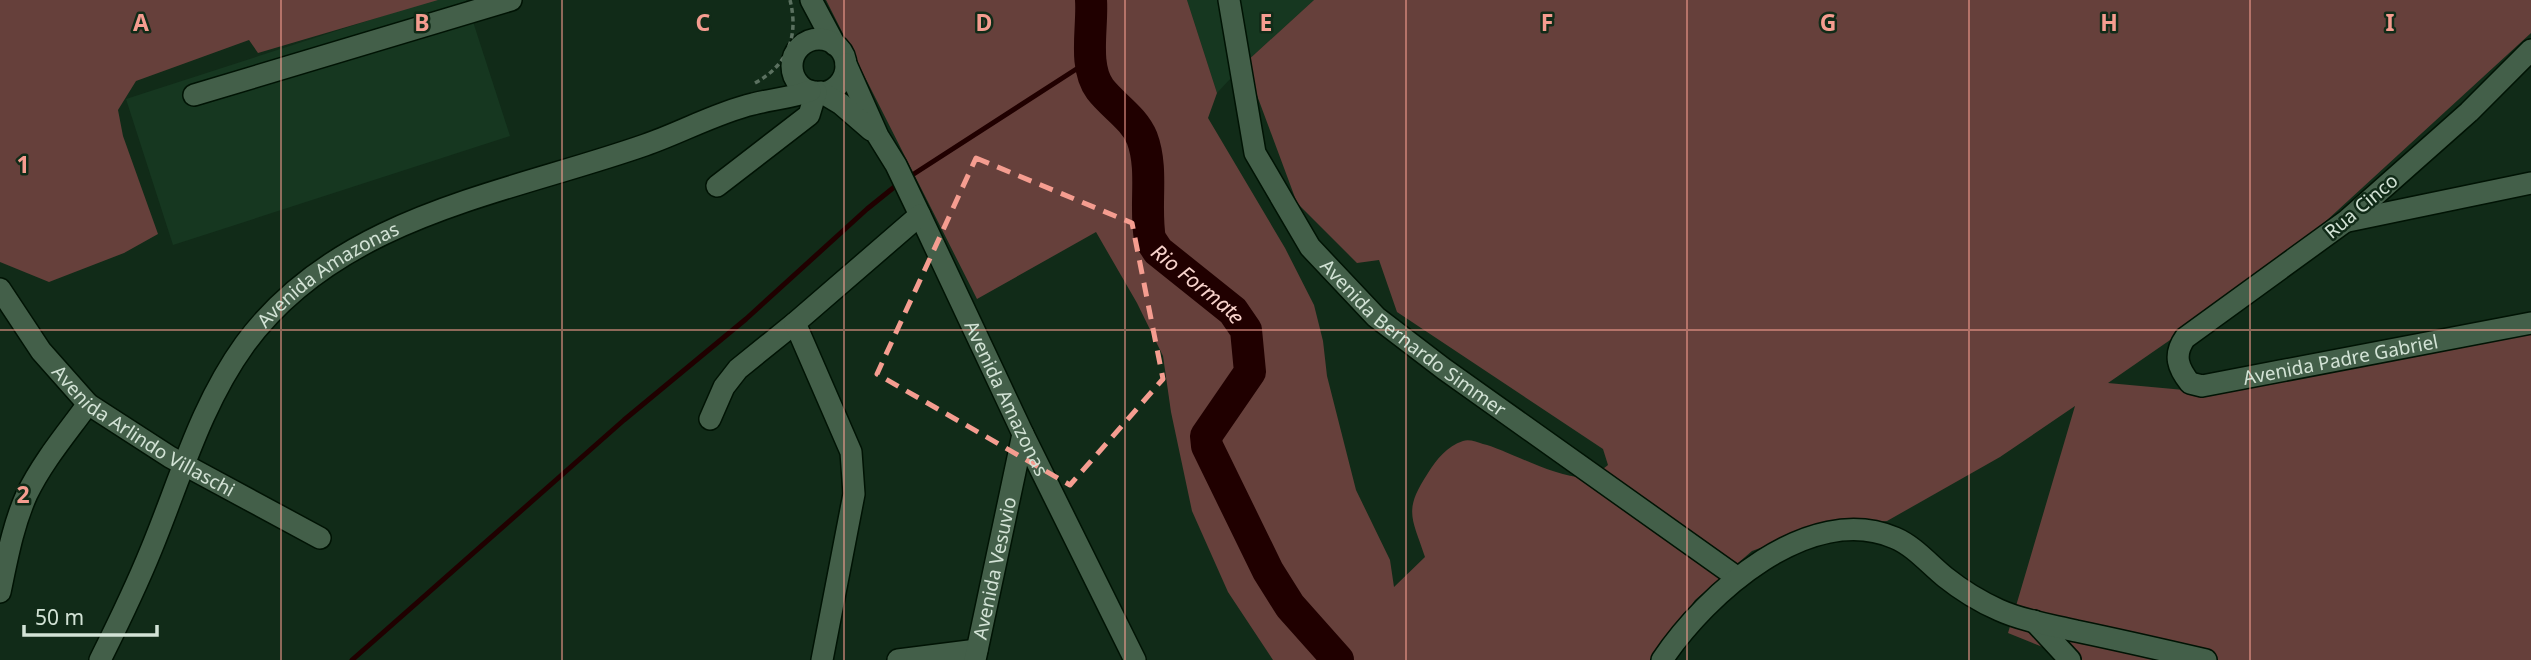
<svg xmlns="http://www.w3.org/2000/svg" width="2531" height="660" viewBox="0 0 2531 660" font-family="'Noto Sans',sans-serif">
	<rect width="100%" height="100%" fill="#112b18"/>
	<path fill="#163720" d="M432,0h34l44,136 -337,109 -47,-146z
		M1187,0h127l-69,63 -28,30z"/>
	<path fill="#66403b" d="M0,0h438l-180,53 -9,-13 -113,41 -18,29 5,26 35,98 -34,19 -75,29 -49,-20z
		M826,0h361l30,93 -9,25 77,130 29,57 9,36 4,35 29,114 34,70 4,27 31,-30c-13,-40 -22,-46 3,-84 9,-14 19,-27 35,-32 6,-2 14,1 20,3 26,6 88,43 112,31 4,-2 9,-7 13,-10l-5,-16 -206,-137 -18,-52 -22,3 -60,-60 -52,-140 69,-63h1217v33l-254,233 -169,117 98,9 325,-61v329h-456l-67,-27 67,-227 -75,51 -113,64 -69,6 -66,24 -57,49 -42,60h-380l-45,-68 -36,-81 -21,-99 -8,-56 -26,-53 -41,-71 -119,67z"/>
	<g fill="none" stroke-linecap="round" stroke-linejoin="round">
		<path stroke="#200000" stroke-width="5" d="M906,179l172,-111h13
			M352,660l272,-240 122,-101 121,-110 31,-25"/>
		<path stroke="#200000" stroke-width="32" id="s1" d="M1091,0c2,27 -8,66 9,89 13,17 34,29 42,49 12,32 2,68 8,101l8,12 75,60 13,19 4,42 -44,64 1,10 61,125 22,35 48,54"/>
		<g stroke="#001304" stroke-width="24">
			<g id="minor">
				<path d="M811,0l24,45"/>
				<path id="s2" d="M1229,0l26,153 55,94 66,70 68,52 294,209"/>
				<circle cx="819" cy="66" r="27"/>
				<path id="s3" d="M2531,50l-62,62 -123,109 -161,117c-12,17 -7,30 5,45l12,3 329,-63"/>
				<path id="s4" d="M846,64l32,72 18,29 24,50 103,219 112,226"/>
				<path d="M821,92l20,12 30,26"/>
				<path d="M194,95l317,-95"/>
				<path d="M717,186l92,-71 7,-23"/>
				<path d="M2348,221l183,-38"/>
				<path id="s5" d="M0,289l41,62 47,53 82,53 150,81"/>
				<path d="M710,419l14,-32 14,-18 57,-46"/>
				<path d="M0,592c7,-33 13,-67 27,-98 16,-33 40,-61 61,-90"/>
				<path d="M2034,621l36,39"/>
				<path id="s6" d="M100,660c18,-36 36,-73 51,-110 29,-70 49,-144 94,-206 94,-128 260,-150 400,-199 35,-12 73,-33 108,-41 19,-5 38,-6 57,-13"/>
				<path d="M822,660l32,-166 -3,-42 -56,-129 125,-108"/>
				<path d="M898,660l79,-10"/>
				<path id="s7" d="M975,660l48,-226"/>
				<path d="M1662,660c44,-66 147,-159 233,-122 19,8 34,26 50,39 15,12 36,25 54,33 24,11 52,15 77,21 43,9 87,19 130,29"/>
			</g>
		</g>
		<path stroke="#5b7160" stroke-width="3.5" stroke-dasharray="5 3.5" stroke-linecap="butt" d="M755,83c33,-18 44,-47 35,-83"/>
		<use href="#minor" stroke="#435f49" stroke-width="21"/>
	</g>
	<path fill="none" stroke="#f59d90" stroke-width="5" stroke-dasharray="14 9" stroke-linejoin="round" d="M976,158l156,65 31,156 -93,106 -193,-111z"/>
	<path fill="none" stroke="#f59d90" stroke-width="2" stroke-opacity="0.55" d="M281,0v660M562,0v660M844,0v660M1125,0v660M1406,0v660M1687,0v660M1969,0v660M2250,0v660M0,330h2531"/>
	<g text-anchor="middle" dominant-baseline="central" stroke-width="5" stroke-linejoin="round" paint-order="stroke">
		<g font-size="19" fill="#d3e3d6" stroke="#112b18">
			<text transform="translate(2361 206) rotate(-40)">Rua Cinco</text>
			<text stroke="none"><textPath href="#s6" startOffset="458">Avenida Amazonas</textPath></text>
			<text stroke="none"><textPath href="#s2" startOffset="402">Avenida Bernardo Simmer</textPath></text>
			<text stroke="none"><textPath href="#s3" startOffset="654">Avenida Padre Gabriel</textPath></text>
			<text stroke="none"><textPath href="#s4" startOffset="371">Avenida Amazonas</textPath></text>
			<text stroke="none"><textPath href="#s5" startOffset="206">Avenida Arlindo Villaschi</textPath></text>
			<text stroke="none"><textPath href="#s7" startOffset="94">Avenida Vesuvio</textPath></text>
		</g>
		<g font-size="21" font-style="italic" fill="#f8d3cc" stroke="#112b18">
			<text stroke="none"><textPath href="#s1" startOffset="324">Rio Formate</textPath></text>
		</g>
	</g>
	<g font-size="23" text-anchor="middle" font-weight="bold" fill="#f59d90" stroke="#112b18" stroke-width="5" stroke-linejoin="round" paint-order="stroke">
		<text x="141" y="31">A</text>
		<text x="422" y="31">B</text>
		<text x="703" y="31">C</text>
		<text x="984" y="31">D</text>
		<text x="1266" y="31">E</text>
		<text x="1547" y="31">F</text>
		<text x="1828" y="31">G</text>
		<text x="2109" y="31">H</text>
		<text x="2390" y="31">I</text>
		<text x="23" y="173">1</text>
		<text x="23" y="503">2</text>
	</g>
	<path d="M24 625v10h133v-10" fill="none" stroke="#d3e3d6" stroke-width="3.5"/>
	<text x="35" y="625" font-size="21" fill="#d3e3d6" stroke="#112b18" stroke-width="5" paint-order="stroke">50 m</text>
</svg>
